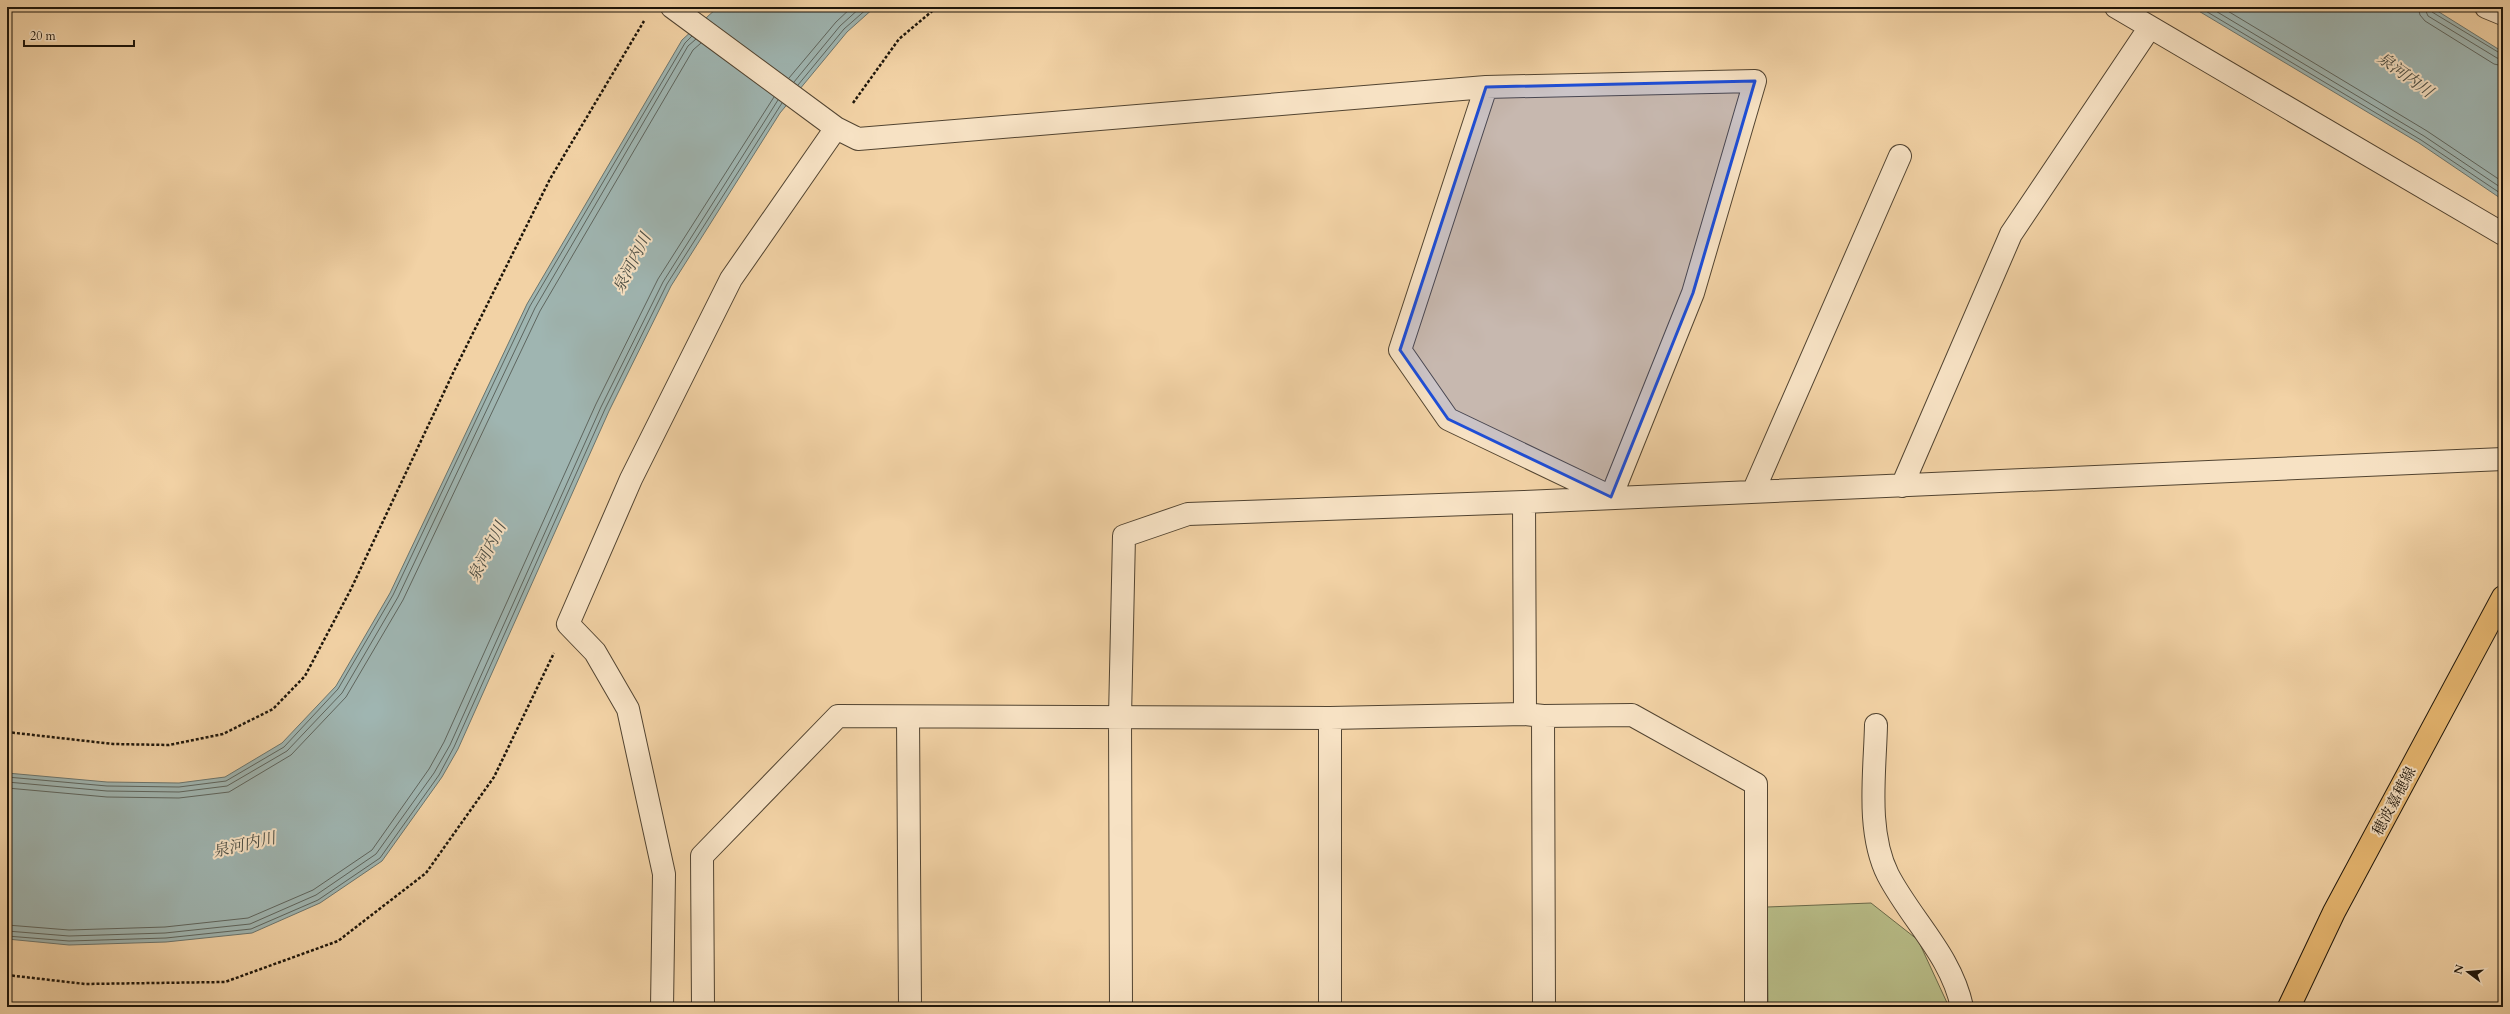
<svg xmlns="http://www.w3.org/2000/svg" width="2510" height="1014" viewBox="0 0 2510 1014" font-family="Cardo,'Noto Serif JP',serif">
	<rect width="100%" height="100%" fill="#f2d2a5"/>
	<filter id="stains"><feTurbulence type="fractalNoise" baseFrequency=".005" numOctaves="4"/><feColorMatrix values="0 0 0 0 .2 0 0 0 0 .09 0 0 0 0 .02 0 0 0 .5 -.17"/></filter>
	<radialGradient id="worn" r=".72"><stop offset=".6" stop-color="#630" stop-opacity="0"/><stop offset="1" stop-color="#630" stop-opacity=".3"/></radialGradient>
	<path fill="#b8bd88" stroke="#6a6949" d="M1871,903l47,37 31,67h-181l-1,-100z"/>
	<path fill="#9fb5b1" stroke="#6b756e" d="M718,7h157l-28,25 -67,81 -109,173 -62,125 -151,338 -16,28 -60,84 -62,42 -68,30 -86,9 -97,3 -62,-6v-166l100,9 72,1 46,-6 57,-34 54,-57 54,-93 137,-289 155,-264z
		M2192,7h239l72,45v148l-84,-57z"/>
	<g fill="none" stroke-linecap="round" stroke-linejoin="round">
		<path stroke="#5e655e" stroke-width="1" d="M2199,7l222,133 82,55
			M2209,7l215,129 79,53
			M2221,7l206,124 76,51
			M2418,7l2,8 5,6 69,43 9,2
			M2424,7l4,9 69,42 6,2
			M2429,7l3,5 71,43
			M789,78l47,-56 16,-15
			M794,82l46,-56 21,-19
			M798,85l46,-56 25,-22
			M7,777l100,9 72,1 47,-6 58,-34 54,-58 55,-94 137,-289 155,-263 7,-7
			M7,782l100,9 72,1 48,-6 60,-35 55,-58 56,-96 137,-289 153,-262 8,-7
			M7,788l100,9 72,1 50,-6 62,-37 55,-58 57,-97 137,-289 153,-261 8,-7
			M7,925l62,5 96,-3 83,-9 65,-28 59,-40 57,-81 15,-27 152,-338 62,-125 116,-182
			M7,931l62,5 96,-3 85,-9 66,-29 60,-41 58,-81 16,-28 151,-338 62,-125 115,-182
			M7,936l62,5 97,-3 85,-9 67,-29 62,-42 59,-83 15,-28 151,-338 62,-125 115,-181"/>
		<g stroke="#524431" stroke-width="24">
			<path id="minor" d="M672,7l164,121 22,11 628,-52 -86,263 48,69 161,77
				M2116,7l387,227
				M2486,7l17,7
				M1486,87l269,-6 -62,212 -82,204
				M1902,486l109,-252 139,-207
				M1753,492l147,-336
				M1524,502l1,212
				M1543,716l89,-1 124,69v223
				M908,717l2,290
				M1330,718v289
				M1876,725c-1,47 -10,106 12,150 24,46 63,80 74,132
				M662,1007l2,-133 -36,-165 -33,-57 -27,-28 63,-145 100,-200 105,-151
				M703,1007l-1,-151 136,-140 492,2 195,-4 18,2 1,291
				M1121,1007l-1,-290 4,-181 64,-22 336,-12 979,-43"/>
		</g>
		<g stroke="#1d150a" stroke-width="24">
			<path id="major" d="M2289,1007l45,-95 169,-315"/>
		</g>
		<path stroke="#1d150a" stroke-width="2.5" stroke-dasharray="3 2" stroke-linecap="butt" d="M853,103l46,-64 38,-32
			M7,732l106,12 56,1 54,-11 50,-25 32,-33 46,-87 103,-218 96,-192 94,-158
			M7,975l78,9 140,-2 113,-41 88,-68 68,-96 60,-124"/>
		<use href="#minor" stroke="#f7e2c4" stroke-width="22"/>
		<use href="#major" stroke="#e9b972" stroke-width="22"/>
	</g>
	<path fill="#1d4ed8" fill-opacity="0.2" stroke="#1d4ed8" stroke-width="3" stroke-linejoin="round" d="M1755,81l-62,212 -82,204 -163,-78 -48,-69 86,-263z"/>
	<g text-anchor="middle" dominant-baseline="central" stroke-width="4" stroke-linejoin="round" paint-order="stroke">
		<g font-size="15" fill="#1d150a" stroke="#f7e2c4">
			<text transform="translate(2394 801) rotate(-62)">穂波嘉穂線</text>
		</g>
		<g font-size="16" font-style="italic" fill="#4a4d44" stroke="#f7e2c4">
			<text transform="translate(2405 75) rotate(36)">泉河内川</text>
			<text transform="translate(632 263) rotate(-63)">泉河内川</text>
			<text transform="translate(487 552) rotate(-63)">泉河内川</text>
			<text transform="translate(244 845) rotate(-13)">泉河内川</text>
		</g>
	</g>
	<rect width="2510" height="1014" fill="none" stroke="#f2d2a5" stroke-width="24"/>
	<rect x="8" y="8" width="2494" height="998" fill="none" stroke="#1d150a" stroke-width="2"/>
	<rect x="12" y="12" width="2486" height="990" fill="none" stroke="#1d150a"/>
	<g transform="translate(2468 972) rotate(286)" stroke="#f7e2c4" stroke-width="3" paint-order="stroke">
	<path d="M0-3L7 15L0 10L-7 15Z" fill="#1d150a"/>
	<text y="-6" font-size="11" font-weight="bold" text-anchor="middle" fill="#1d150a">N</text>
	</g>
	<path d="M24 40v6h110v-6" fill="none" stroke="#1d150a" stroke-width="2"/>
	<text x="30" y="40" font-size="12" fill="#1d150a" stroke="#f7e2c4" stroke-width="3" paint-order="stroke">20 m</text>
	<rect width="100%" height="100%" filter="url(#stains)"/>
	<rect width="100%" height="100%" fill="url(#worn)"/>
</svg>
